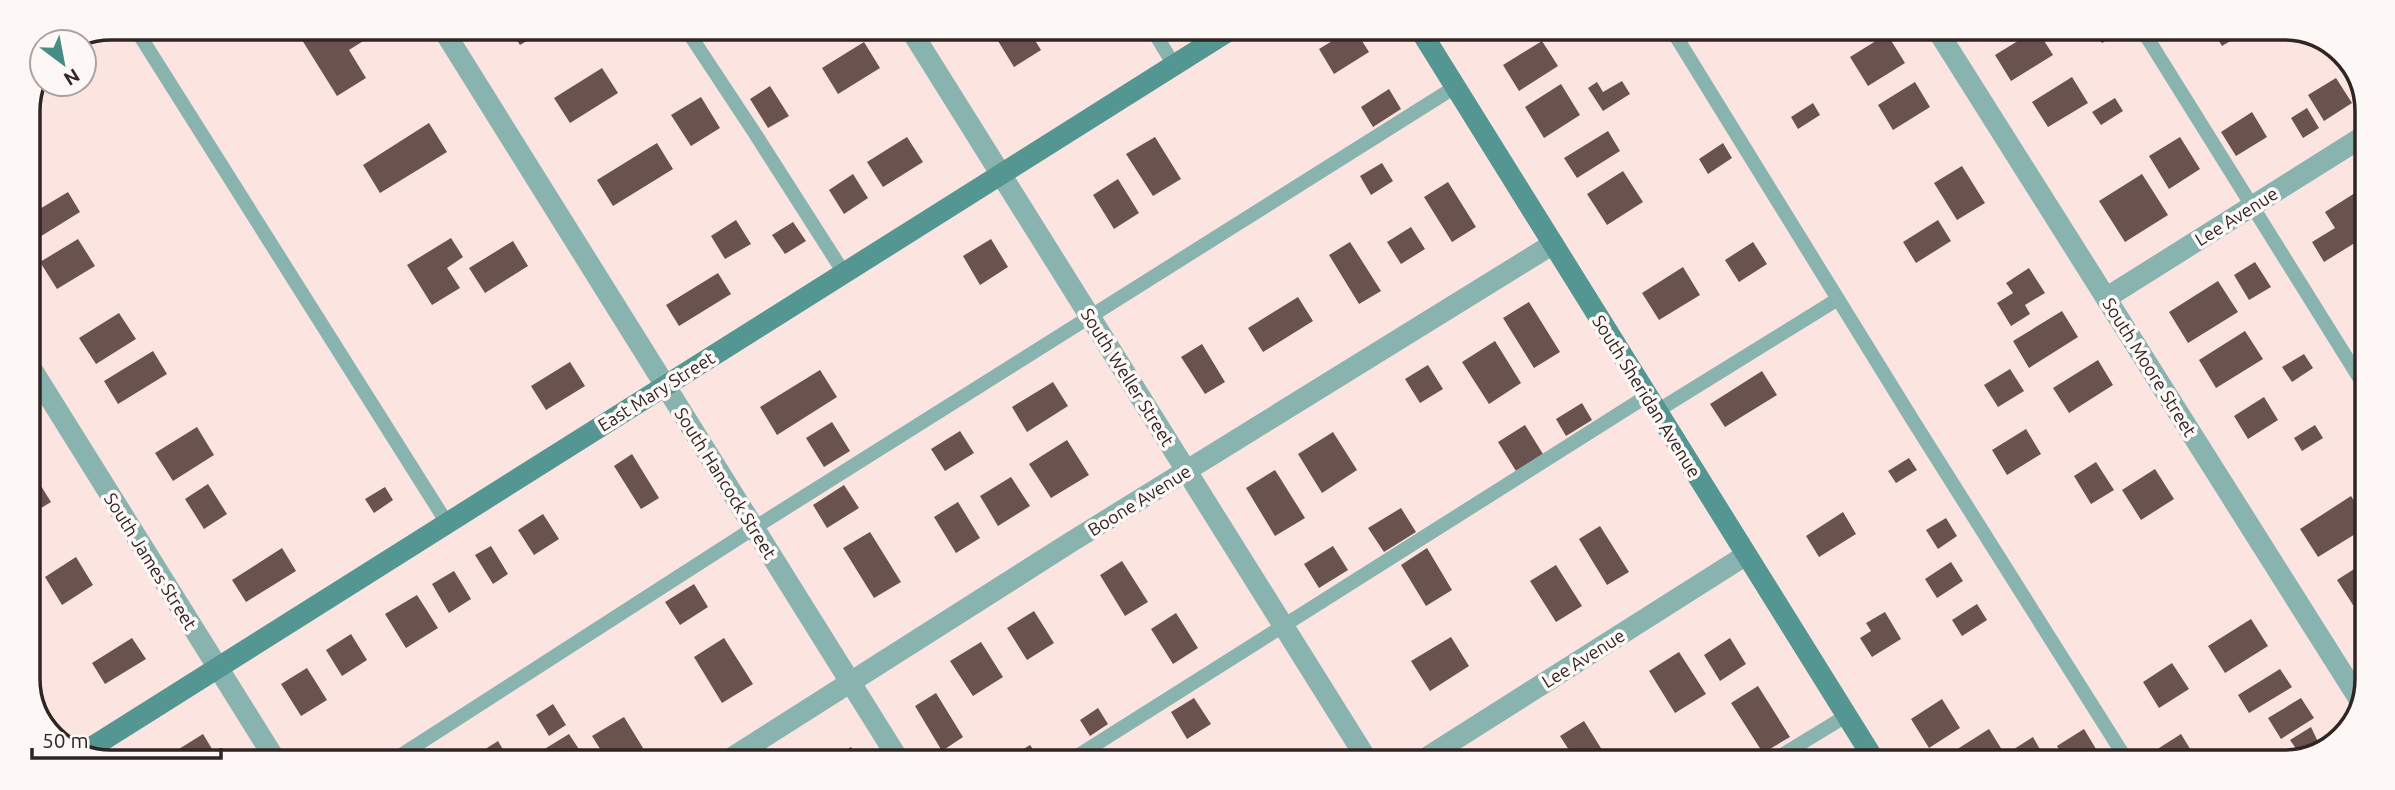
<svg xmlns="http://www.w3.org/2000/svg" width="2395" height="790" viewBox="0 0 2395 790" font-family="Ubuntu,sans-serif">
	<rect width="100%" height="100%" fill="#fce5e1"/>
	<path fill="#6a524e" d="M320,28h64l-35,22 17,28 -29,18 -35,-56z
		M510,29h37l-27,16z
		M1006,29h22l13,21 -27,17 -19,-31z
		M1350,30h5l14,22 -35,22 -15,-25z
		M1610,30h18l-13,8z
		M2034,31h4l15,24 -42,26 -16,-26z
		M2094,31h28l-20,12z
		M2213,31h34l-25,15z
		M1887,34l18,29 -37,23 -18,-29z
		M1542,41l16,25 -39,25 -16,-26z
		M864,42l16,26 -42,26 -16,-26z
		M602,68l16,25 -48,30 -16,-25z
		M2072,77l16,26 -40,24 -16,-25z
		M2336,78l16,25 -28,18 -16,-26z
		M1622,81l8,13 -27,17 -15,-23 9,-6 6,10z
		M1915,82l15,25 -37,23 -15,-25z
		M1561,84l19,31 -36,23 -19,-31z
		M770,86l19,30 -21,12 -18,-29z
		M1389,89l12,20 -28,18 -12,-20z
		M701,97l19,31 -29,18 -20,-31z
		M2115,98l8,13 -22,14 -9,-13z
		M1813,103l7,12 -22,14 -7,-12z
		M2307,108l12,20 -16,10 -12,-20z
		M2252,112l15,25 -31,19 -15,-24z
		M429,123l18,29 -67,41 -17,-28z
		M1608,131l12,20 -43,27 -13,-20z
		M907,137l16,25 -40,25 -16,-25z
		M1155,137l26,42 -28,17 -27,-42z
		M2180,137l20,32 -31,20 -20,-33z
		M657,143l16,26 -60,37 -16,-26z
		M1723,143l9,15 -24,16 -9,-15z
		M1382,163l11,18 -22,14 -11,-19z
		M1962,166l23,37 -28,17 -23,-37z
		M1623,171l20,31 -36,23 -20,-31z
		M853,174l15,24 -24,16 -15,-24z
		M2142,174l26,41 -43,27 -26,-41z
		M1118,179l21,34 -25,16 -21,-34z
		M1448,182l28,45 -24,15 -28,-45z
		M2366,186v50l-42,26 -12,-20 23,-14 -10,-16z
		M68,192l12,20 -50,31 -2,-4v-23z
		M736,220l15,24 -26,15 -14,-23z
		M1938,220l13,21 -35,22 -13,-21z
		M793,222l13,19 -21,13 -13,-19z
		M1411,227l14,22 -24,15 -14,-22z
		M451,238l12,19 -16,11 13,20 -28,17 -25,-40z
		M78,239l17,27 -38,23 -17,-27z
		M991,239l17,28 -28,18 -17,-29z
		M513,241l15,25 -43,27 -16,-25z
		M1350,242l31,49 -22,13 -30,-49z
		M1753,242l14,22 -28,18 -14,-22z
		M2255,262l16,25 -22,13 -15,-25z
		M1683,267l17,28 -41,25 -17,-27z
		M2029,268l16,25 -20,12 5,9 -19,12 -14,-23 16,-10 -7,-10z
		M718,273l13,21 -52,32 -13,-21z
		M2218,281l20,31 -50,31 -19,-31z
		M1298,297l15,24 -50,31 -15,-24z
		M1529,302l31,50 -26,16 -31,-50z
		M2062,311l16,26 -49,31 -16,-27z
		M119,313l17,26 -40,25 -17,-26z
		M2245,331l18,28 -47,29 -17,-28z
		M1495,341l26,42 -32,21 -27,-42z
		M1202,344l23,38 -20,12 -24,-37z
		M153,351l14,23 -49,30 -14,-23z
		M2304,354l9,14 -21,14 -10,-15z
		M2098,360l15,25 -44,28 -16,-25z
		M570,362l15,24 -39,24 -15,-24z
		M1428,365l15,24 -23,14 -15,-24z
		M2010,369l14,22 -26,16 -14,-22z
		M820,370l17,27 -60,38 -17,-28z
		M1762,371l15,24 -52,32 -15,-23z
		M1053,382l15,24 -41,26 -15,-25z
		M2264,397l14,23 -30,19 -14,-23z
		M1582,403l10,17 -26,16 -10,-17z
		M832,422l18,29 -26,16 -18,-29z
		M1525,425l18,29 -27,17 -18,-29z
		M2315,425l8,13 -21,13 -8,-13z
		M197,427l17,28 -41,26 -18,-28z
		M2026,429l15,25 -34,21 -15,-25z
		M960,431l14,22 -29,18 -14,-22z
		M1333,432l24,38 -35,23 -24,-39z
		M1067,440l22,35 -38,23 -22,-34z
		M632,454l27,44 -18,11 -27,-43z
		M1909,458l8,12 -21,13 -8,-12z
		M2096,462l18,28 -23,14 -17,-28z
		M2155,469l19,30 -33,21 -19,-30z
		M1275,470l30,48 -30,18 -29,-48z
		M1011,477l19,29 -32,20 -18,-30z
		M36,478l15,24 -23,14v-33z
		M208,484l19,30 -23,15 -19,-30z
		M844,485l15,23 -32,20 -14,-23z
		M385,487l8,13 -19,13 -9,-14z
		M2351,496l14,22v10l-47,29 -18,-28z
		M958,502l22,36 -24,15 -22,-36z
		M1401,508l15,24 -32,20 -16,-24z
		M1843,512l13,22 -37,23 -13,-21z
		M543,514l16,25 -25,16 -16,-25z
		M1946,518l11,18 -19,13 -12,-19z
		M1600,526l29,46 -22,13 -28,-46z
		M870,532l31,50 -27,16 -31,-50z
		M491,546l17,28 -15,10 -18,-29z
		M1333,546l15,24 -29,18 -15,-24z
		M282,548l14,23 -50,31 -14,-22z
		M1427,548l25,42 -26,16 -25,-41z
		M76,557l17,28 -31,20 -17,-28z
		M1122,561l26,41 -23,14 -25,-41z
		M1951,562l12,19 -26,17 -12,-19z
		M2365,562v36l-12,7 -16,-25z
		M1556,565l26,41 -26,16 -26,-41z
		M454,571l17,28 -22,14 -17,-29z
		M694,584l14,23 -28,18 -15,-23z
		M417,595l21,33 -32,20 -21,-34z
		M1977,604l10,16 -25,16 -10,-16z
		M1034,611l20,32 -27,17 -20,-32z
		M1885,612l16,27 -29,18 -12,-19 11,-7 -5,-8z
		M1176,613l22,35 -25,16 -22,-35z
		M2251,619l17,27 -43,27 -17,-27z
		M351,634l16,26 -25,16 -16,-26z
		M1451,637l18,29 -39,25 -19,-30z
		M132,638l14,21 -41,25 -13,-21z
		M724,638l29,46 -31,19 -28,-46z
		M1730,638l16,26 -26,17 -16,-26z
		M981,642l22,35 -30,19 -23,-35z
		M1679,652l27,42 -31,19 -26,-42z
		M2172,663l17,26 -30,19 -16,-26z
		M307,668l20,32 -26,16 -20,-32z
		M2280,669l12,18 -43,26 -11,-18z
		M1758,686l32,51 -27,16 -32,-50z
		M936,693l27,44 -21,14 -27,-45z
		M1194,698l17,26 -24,15 -16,-27z
		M2301,698l13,20 -33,21 -13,-21z
		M1942,699l18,29 -31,20 -18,-29z
		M553,704l13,21 -17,11 -13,-21z
		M1098,708l10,16 -18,12 -10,-16z
		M624,717l19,31 -19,12h-17l-15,-24z
		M1584,721l25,40h-33l-16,-25z
		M2311,727l10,21 6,-4 1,3 -23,8 -4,-7 -4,2 -7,-10z
		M1989,729l15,24 -14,9h-53z
		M2084,729l12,20 -20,13h-10l-9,-16z
		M203,734l12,20 -8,5h-22l-6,-10z
		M569,734l17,26h-37l-6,-10z
		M2181,734l14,23 -9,5h-22l-8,-12z
		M2033,737l9,16 -14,9h-10l-7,-11z
		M498,741l11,19h-41z
		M1030,745l10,15h-30l-1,-2z
		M851,747l8,13h-29z
		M1532,750l7,11h-24z
		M1125,751l7,9h-23z"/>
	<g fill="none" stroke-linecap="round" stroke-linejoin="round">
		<path stroke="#89b3af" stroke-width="14" d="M135,28l312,495
			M686,29l68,103 90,141
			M1152,29l22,36
			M1672,30l240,389 216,343
			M2143,31l222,356
			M1657,411l181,-112
			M395,759l359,-231 701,-441
			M1071,760l576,-364
			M1772,761l74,-45"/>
		<path stroke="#89b3af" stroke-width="21" d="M442,28l457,732
			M910,29l458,732
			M1937,30l425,674
			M2106,298l261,-164
			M28,363l247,396
			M728,760l343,-218 482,-298
			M1421,761l325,-206"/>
		<path stroke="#549792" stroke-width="21" d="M1420,30l455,731
			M81,754l1149,-724"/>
	</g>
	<g text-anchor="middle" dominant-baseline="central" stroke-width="7" stroke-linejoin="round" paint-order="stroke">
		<g font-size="18" fill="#2f2523" stroke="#fdf7f6">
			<text transform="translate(2236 216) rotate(-32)">Lee Avenue</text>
			<text transform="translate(2150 367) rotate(58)">South Moore Street</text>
			<text transform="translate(1128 377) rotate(58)">South Weller Street</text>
			<text transform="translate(656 391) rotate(-32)">East Mary Street</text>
			<text transform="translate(1647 396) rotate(58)">South Sheridan Avenue</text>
			<text transform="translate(726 483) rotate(58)">South Hancock Street</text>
			<text transform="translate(1139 500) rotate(-32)">Boone Avenue</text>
			<text transform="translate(151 561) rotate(58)">South James Street</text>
			<text transform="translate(1583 658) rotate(-32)">Lee Avenue</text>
		</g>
	</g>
	<path d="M0 0H2395V790H0ZM111 40H2284A71 71 0 0 1 2355 111V679A71 71 0 0 1 2284 750H111A71 71 0 0 1 40 679V111A71 71 0 0 1 111 40Z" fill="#fdf7f6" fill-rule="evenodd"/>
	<path fill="none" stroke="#2f2523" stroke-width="3.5" d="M111 40H2284A71 71 0 0 1 2355 111V679A71 71 0 0 1 2284 750H111A71 71 0 0 1 40 679V111A71 71 0 0 1 111 40Z"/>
	<g transform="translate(63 63) rotate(148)"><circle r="33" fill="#fdf7f6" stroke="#aba3a2" stroke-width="2"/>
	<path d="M0-5L12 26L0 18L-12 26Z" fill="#468d87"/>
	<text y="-10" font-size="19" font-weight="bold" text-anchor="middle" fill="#2f2523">N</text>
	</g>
	<path d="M32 748v10h189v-10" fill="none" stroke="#2f2523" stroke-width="3.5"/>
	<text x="42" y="748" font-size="21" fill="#2f2523" stroke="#fdf7f6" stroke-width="5" paint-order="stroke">50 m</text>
</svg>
